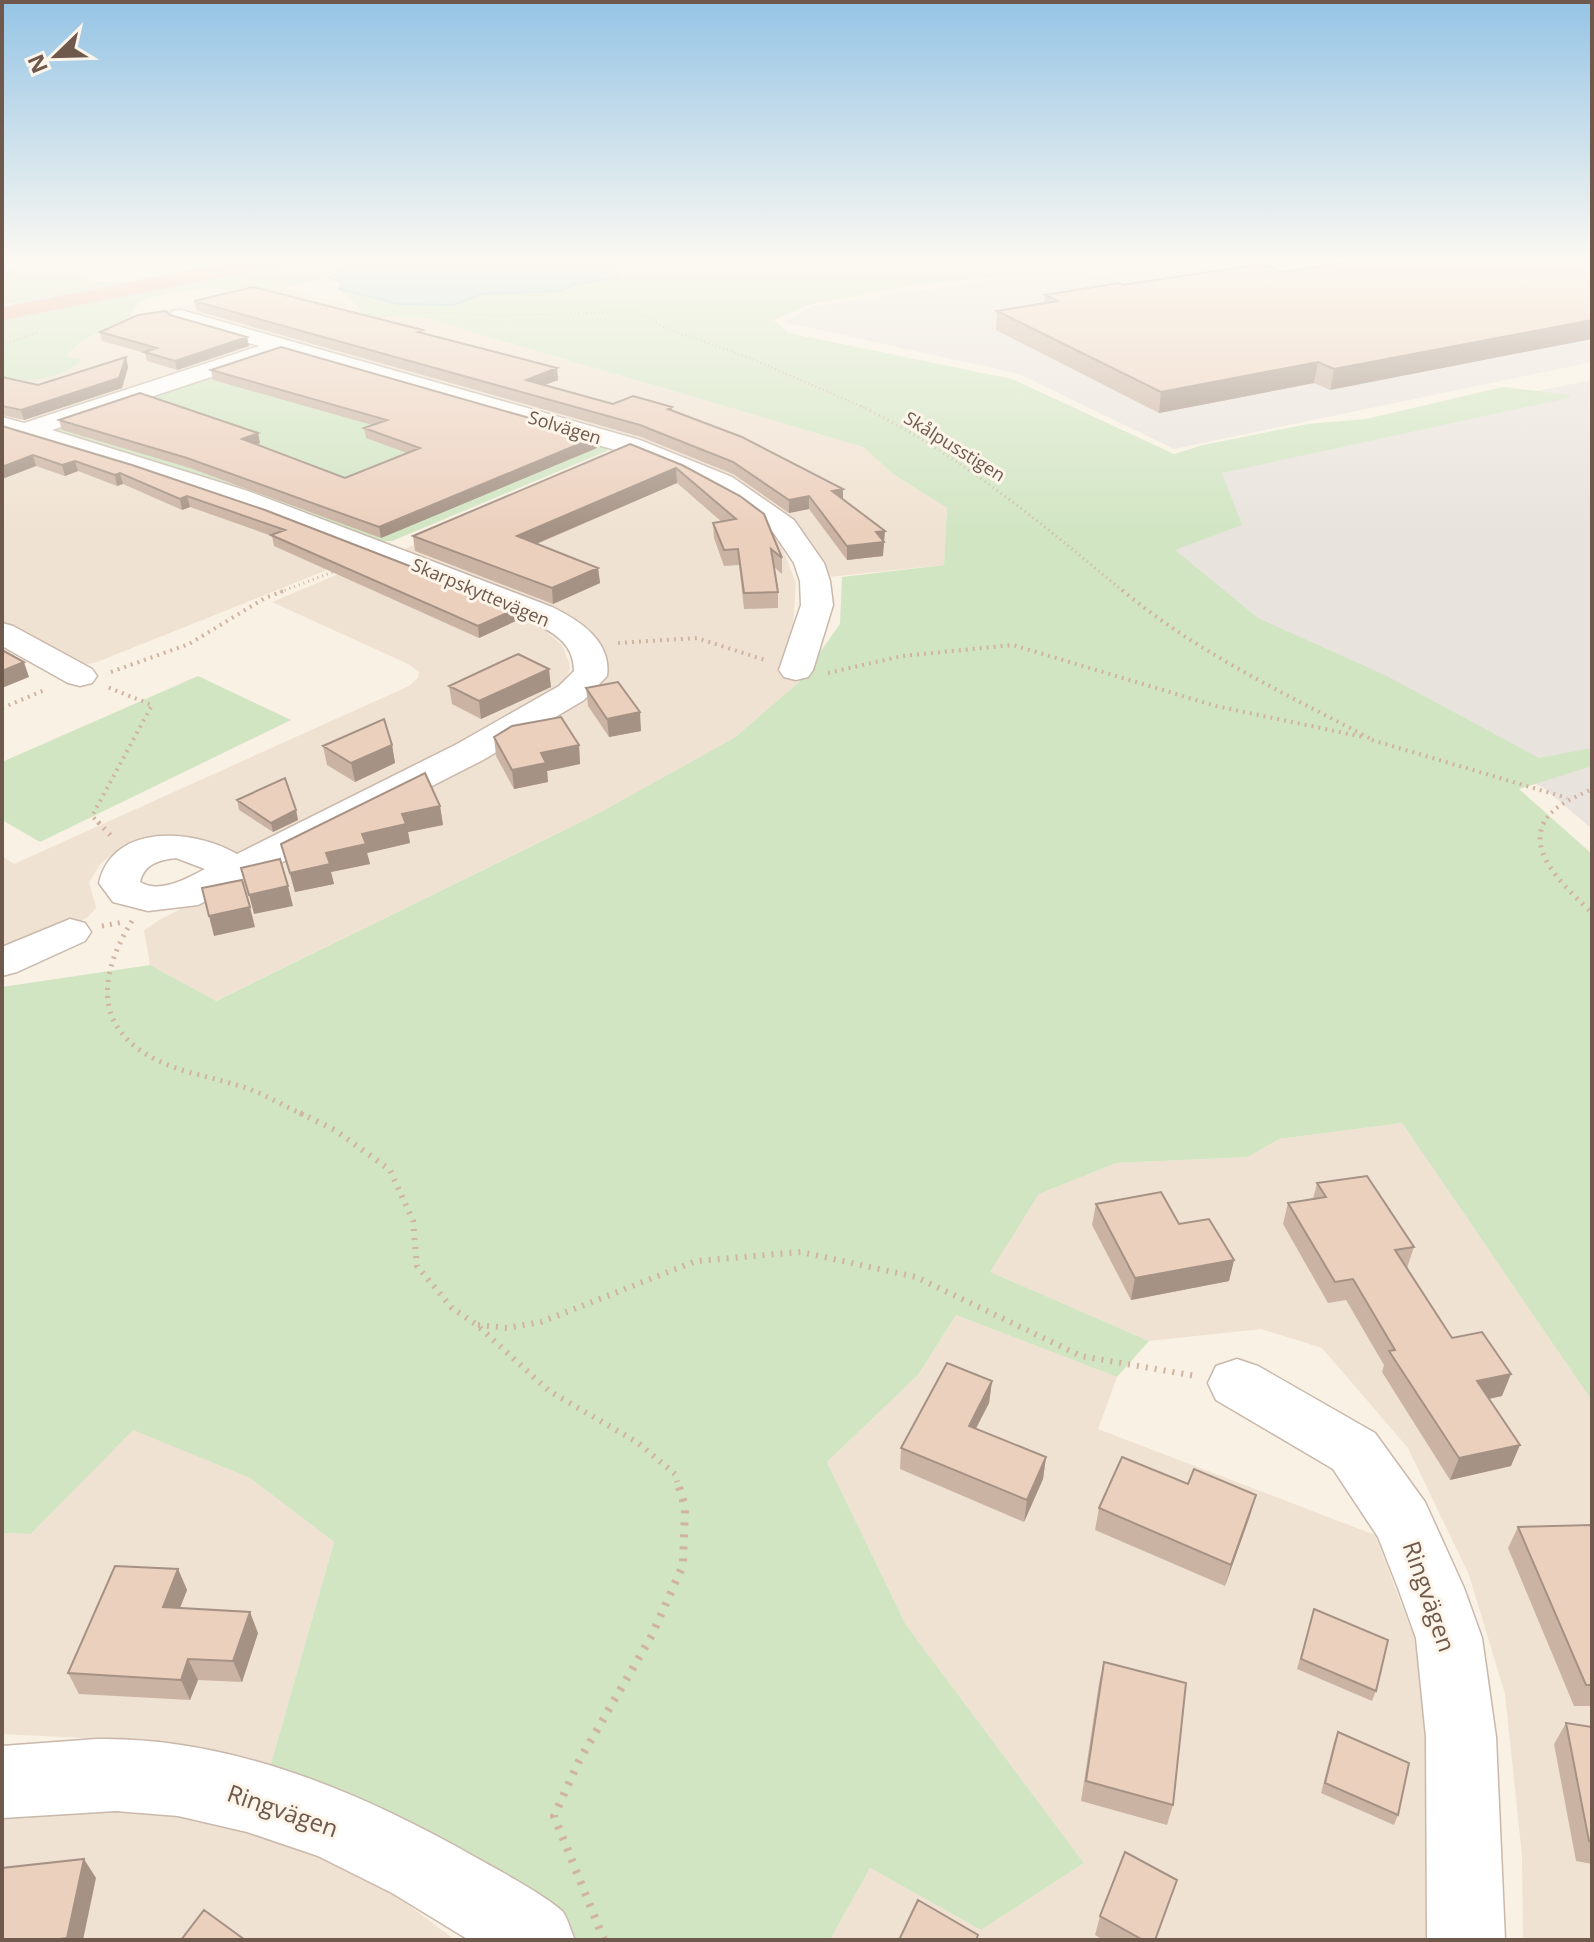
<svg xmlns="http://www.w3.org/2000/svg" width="1594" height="1942" viewBox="0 0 1594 1942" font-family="'Open Sans',sans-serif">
	<rect width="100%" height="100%" fill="#f9f1e3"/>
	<path fill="#f0e2d2" d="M282,287l75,20 9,8 62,4 435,128 30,27 54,34 -3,57 -116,12 -88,-91 -477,-150 -54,-20 -57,-4z
		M131,316l36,3 90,24v5l-205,68 -24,5 -26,-3v-39l66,-22 -1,-3 15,-12z
		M2,432l140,42 195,92 -240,96 -14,3 -31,-13 -50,-29z
		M625,455l139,69 16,18 16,41 -4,59 6,41 -64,55 -137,76 -382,187 -65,-36 -6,-35 17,-11 364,-186 74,-80 -200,-101 58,-29z
		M372,560l170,68 20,17 7,17 1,7 -8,17 -17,15 -310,156 -97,-12 -24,8 -13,10 -12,19 7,26 -8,9 -86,46v-107l12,8 395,-178 9,-8 1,-6 -11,-8 -136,-62z
		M1402,1123l190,278v539h-69l-1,-84 -17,-162 -36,-119 -61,-127 -86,-100 -61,-19 -112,12 -160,-69 50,-78 77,-31 131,-6 32,-18z
		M956,1315l161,62 -19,52 277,106 39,102 36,225 -5,78h-615l40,-72 111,62 103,-67 -178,-238 -79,-163 91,-87z
		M133,1429l117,49 84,64 -66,232 -162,-35 -104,-5v-201l29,1z
		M2,1800l204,18 141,41 108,81h-453z"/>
	<path fill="#e9e3dd" d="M1114,260h47l14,18 116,-18h301v102l-418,87 -155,-75 -235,-52 30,-16 197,-29 116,1z
		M1592,380v449l-48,-41 -313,-166 -172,-136z"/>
	<path fill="#d1e5c3" d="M38,260h57l-8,11 2,11 47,-1 -134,24v-24l24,-19z
		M285,260h76l-33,18 -63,13 -60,-3 -59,10 -12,10 -3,8 -49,25 -15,13 1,3 15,3c-24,19 -52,23 -81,19v-66z
		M624,260h490l8,13 -91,1 -119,11 -104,20 -34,15 14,13 224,46 162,75 29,-9 105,-21 58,-5 137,-32 67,8 -2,3 -346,75 20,52 -67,25 83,68 127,57 154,83 53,-10v18l-73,23 73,65v547l-190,-278 -123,16 -31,18 -132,6 -77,31 -49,78 159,69 -32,36 -161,-62 -38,60 -91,87 79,163 178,238 -103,67 -111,-62 -40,72h-270l-292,-166 66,-232 -84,-64 -117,-48 -102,104 -29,-1v-546l148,-22 66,36 381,-187 137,-76 64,-55 42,-59 2,-47 102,-12 3,-57 -54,-34 -30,-27 -435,-128 -62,-4 -27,-26 41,12 40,2 61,-9 79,-3 13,-6 45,-8 -7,-9z
		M283,354l324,91v6l-215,90 -16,1 -324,-111z
		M198,676l93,44 -251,122 -38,-22v-58z"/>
	<path fill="#badbe1" stroke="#a1cad1" stroke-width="2" d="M361,260h263l-13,8 8,9 -46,8 -13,6 -79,3 -27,11 -56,-1 -59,-15 2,-7 -13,-4z"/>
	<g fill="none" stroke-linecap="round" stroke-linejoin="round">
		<g stroke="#c9b8ab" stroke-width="3">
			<path id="minor" d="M5,260h23l-26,17z
				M1317,260h49l-10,6 -88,14 -10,-6 10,-6z
				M181,310l459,130 92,37 62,43 30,43 6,18 3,24 -20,65 -5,7 -12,3 -12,-3 -5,-7 22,-65 -1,-24 -6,-18 -21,-31 -61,-43 -90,-37 -339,-99 -231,77 196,61 304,116c27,13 60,34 55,69l-23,24 -101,60 -285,145 -50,6 -35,-9 -14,-19c14,-61 95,-54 138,-29l220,-110 102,-58 15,-15c0,-29 -22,-39 -45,-51 -172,-71 -347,-139 -527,-187v-16l22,6 235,-77 -86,-25 -3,-5 3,-5zM176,858l29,11c-19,10 -45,25 -65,13 4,-18 19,-22 36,-24z
				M2,623l11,3 79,43 5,7 -5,7 -12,3 -12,-3 -66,-37z
				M70,919l15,4 6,9 -6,9 -68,31 -15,4v-29z
				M1237,1359l21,7 117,67 50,69 39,86 18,50 14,99 9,203h-78l-1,-203 -10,-99 -18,-50 -20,-51 -45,-68 -117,-69 -8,-17 8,-17z
				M97,1739c134,-2 264,53 378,118 20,11 75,41 88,55 5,7 8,20 12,28h-106l-77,-47 -74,-37 -71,-24 -69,-16 -62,-5 -114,7v-72z"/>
		</g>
		<g stroke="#d7d0cd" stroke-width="3">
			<path id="highway" d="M245,260h41l-10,6 -274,54v-12z"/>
		</g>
		<path stroke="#d0b3a1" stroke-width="2" stroke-dasharray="1 3" stroke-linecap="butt" d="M372,319l37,-8 86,4 144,-3 27,16 86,31 113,49
			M2,345l37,-13"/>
		<path stroke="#d0b3a1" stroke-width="3" stroke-dasharray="1 4" stroke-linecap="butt" d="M861,406c99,49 179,116 263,186
			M280,592l58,-22"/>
		<path stroke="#d0b3a1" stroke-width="4" stroke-dasharray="2 5" stroke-linecap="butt" d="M1122,590c75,63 164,104 251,150
			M618,643l79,-5 71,23
			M111,672l78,-28 76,-46 21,-8
			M828,673l74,-17 111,-11 203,61 147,31
			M2,708l45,-19
			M1372,740l195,58
			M100,824l-8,-8 60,-111 -45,-18
			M1543,824c10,-19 31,-26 49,-35"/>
		<path stroke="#d0b3a1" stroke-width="5" stroke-dasharray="2 6" stroke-linecap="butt" d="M98,822l15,16
			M1544,822c-17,34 26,69 48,91
			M132,921c-39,63 -36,117 41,146 25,9 51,13 76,22 19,7 37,18 55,26
			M102,926l22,-4"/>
		<path stroke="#d0b3a1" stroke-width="6" stroke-dasharray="2 7" stroke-linecap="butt" d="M300,1113l35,17 55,40 23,51 4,45 35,42 25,17 72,66 88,51 38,32 2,8
			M478,1325l29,3 34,-6 155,-61 105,-9 115,25 165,79 115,20"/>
		<path stroke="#d0b3a1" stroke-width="8" stroke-dasharray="3 9" stroke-linecap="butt" d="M604,1940l-50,-124 25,-55 73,-126 31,-70 2,-58 -8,-27"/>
		<use href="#minor" fill="#fff" fill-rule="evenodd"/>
		<use href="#highway" fill="#eeb4a0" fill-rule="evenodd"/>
	</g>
	<path fill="#cbb3a3" d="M1357,260l-27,130 -16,-7 -155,30 -163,-83 1,-19 47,-8 1,-8 78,-10 160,-13z
		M194,301l230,33 133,34 1,12 -14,5 69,19 59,3v4l171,78v10l41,46h-1v11l-36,4 -38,-51 -20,4 -56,-39 -92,-37 -444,-126z
		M170,315l77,22 2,9 -72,24 -30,-9 -2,-8 -43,-12 -2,-9z
		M126,357l2,10 -6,21 -98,32 -22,-5v-38l36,8z
		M211,370l385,67 1,11 -216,90 -191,-70 -128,-38 -3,-10 199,13 2,10 -3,1 88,34 62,-25 -41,-15 -2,-10 8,-3 -159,-45z
		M2,426l516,182 2,11 -41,19 -205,-92 -2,-10 -82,-29 -8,3 -59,-26 -6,2 -39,-15 -13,5 -29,-10 -34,13z
		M682,465l100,93v16l-8,-7 4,25v16l-34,1 -5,-44 -15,1 -10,-28 -1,-15 9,-1 -45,-39 -140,61 61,24 2,15 -47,21 -138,-53 -2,-15z
		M449,686l102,1 -70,32 -29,-15z
		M586,688l55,43 -32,6 -21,-31z
		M494,737l85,8 1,19 -33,7 1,11 -34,7 -18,-33z
		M392,745l3,18 -40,19 -28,-17 -4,-19z
		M237,800l59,10 2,10 -25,12 -34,-22z
		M440,806l3,19 -35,7 2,11 -43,10 3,11 -39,8 3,12 -39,8 -14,-48z
		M1317,1183l97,64 -7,21 45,70 50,58 -13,3 22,67 -61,14 -68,-108 2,-7 -38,-65 -18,3 -45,-79 5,-21 25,-4z
		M1096,1204l83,20 55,36 -5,21 -98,19 -39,-75z
		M992,1381l-3,22 -13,26 70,28 -3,22 -19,43 -124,-53 1,-21z
		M1256,1495l-31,91 -130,-56 4,-22z
		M1592,1525v181h-18l-66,-158 10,-21z
		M178,1569l9,21 -7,18 78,25 -16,49 -44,-2 -8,20 -111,-6 -11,-21z
		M1314,1609l62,82 -4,10 -75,-32z
		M1104,1662l69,143 -6,20 -86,-24 18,-118z
		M1566,1723l26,4v137l-16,-3 -22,-117z
		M1338,1732l60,83 -4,10 -73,-32 13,-51z
		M1177,1880l-21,60h-53l-8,-5 5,-19z"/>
	<path fill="#a59285" d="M1592,320v19l-262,51 4,-21z
		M247,337l2,9 -72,24 -2,-9z
		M126,357l2,10 -6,21 -98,32 -3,-10z
		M1318,362l-4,21 -155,30 2,-21z
		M557,368l1,12 -31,12 -1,-12z
		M258,433l2,10 -16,6 -2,-10z
		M596,437l1,11 -216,90 -2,-11z
		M33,455l3,11 -34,13v-12z
		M75,461l3,10 -13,5 -3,-11z
		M676,468l1,15 -158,68 -2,-15z
		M120,473l3,11 -6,2 -2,-11z
		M843,489v13l-11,-11z
		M187,496l3,11 -8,3 -2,-11z
		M809,496v13l-20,4v-13z
		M885,531l-2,25 -36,4v-14l29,-14z
		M598,568l2,15 -47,21 -1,-16z
		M518,608l2,11 -41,19 -1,-12z
		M24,662l5,15 -27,11v-17z
		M549,669l2,18 -70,32 -2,-18z
		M640,712l1,19 -32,6 -2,-18z
		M392,745l3,18 -40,19 -4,-19z
		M579,745l1,19 -33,7 1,11 -34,7 -2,-19 29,-17z
		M440,806l3,19 -35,7 2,11 -43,10 3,11 -39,8 3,12 -39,8 -5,-19 72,-39 40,-20z
		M296,810l2,10 -25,12 -2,-9z
		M288,886l5,20 -39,8 -5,-19z
		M250,907l5,20 -41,9 -5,-20z
		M1234,1260l-5,21 -98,19 4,-22z
		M1511,1374l-9,22 -34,7 9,-22z
		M992,1381l-3,22 -23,44 3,-21z
		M1520,1445l-9,21 -61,14 9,-22z
		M1046,1457l-3,22 -19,43 3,-22z
		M1256,1495l-6,21 -25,70 6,-21z
		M178,1569l9,21 -15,38 -9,-21z
		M250,1612l8,21 -16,49 -9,-21z
		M188,1659l10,21 -8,20 -9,-20z
		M84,1859l12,19 -13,62h-14l-2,-2z"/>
	<path fill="#ecd0be" stroke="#a59285" stroke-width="2" d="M1357,260h235v60l-258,49 -16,-7 -157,30 -164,-81 61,-10 -13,-6 74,-12 4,2 138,-21 22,8z
		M253,287l170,43 -5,2 139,36 -31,12 87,24 20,-8 39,11 -4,2 74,28 101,52 -11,2 53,40 -9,1 8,10 -37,4 -38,-50 -20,4 -56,-38 -93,-37 -446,-124z
		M166,311l4,4 77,22 -72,24 -31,-9 13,-4 -57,-16 38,-17z
		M281,347l315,90 -217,90 -192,-69 -128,-38 81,-27 118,40 -16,6 103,39 75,-30 -56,-20 23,-8 -176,-50z
		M126,357l-7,21 -98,32 -19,-4v-29l36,8z
		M2,426l130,39 133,45 253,98 -40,18 -207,-91 14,-5 -98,-34 -7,3 -60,-26 -5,2 -40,-14 -13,4 -29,-10 -31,12z
		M630,444l52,21 58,31 24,18 18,44 -11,-9 7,43 -34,1 -6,-44 -14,1 -11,-27 23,-4 -60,-51 -159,68 81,32 -46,20 -139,-52z
		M2,650l22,12 -22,9z
		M518,654l31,15 -70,32 -30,-15z
		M618,682l22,30 -33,7 -21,-31z
		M561,717l18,28 -38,8 5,10 -34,7 -18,-33 18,-11z
		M384,719l8,26 -41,18 -28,-17z
		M425,773l15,33 -38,8 4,10 -44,10 4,10 -40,9 4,11 -40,9 -9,-29z
		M285,778l11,32 -25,13 -34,-23z
		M280,859l8,27 -39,9 -8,-27z
		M242,880l8,27 -41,9 -7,-28z
		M1367,1176l47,71 -19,3 57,88 30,-6 29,42 -34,7 43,64 -61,13 -70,-107 6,-1 -42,-71 -18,3 -47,-79 38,-6 -9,-14z
		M1161,1192l18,32 30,-5 25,41 -99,18 -39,-74z
		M947,1363l45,18 -23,45 77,31 -19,43 -126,-52z
		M1122,1457l66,27 6,-15 62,26 -25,70 -132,-57z
		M1592,1525v160h-6l-68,-158z
		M115,1566l63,3 -15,38 87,5 -17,49 -45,-2 -7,21 -113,-7z
		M1314,1609l74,31 -12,51 -75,-32z
		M1104,1662l82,21 -13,122 -87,-24z
		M1566,1723l26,4v115l-3,-1z
		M1338,1732l71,31 -11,52 -73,-32z
		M1125,1852l52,28 -22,60h-12l-43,-24z
		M84,1859l-17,79 -15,2h-50v-72z
		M918,1900l60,35 -2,5h-77z
		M204,1910l41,30h-64z"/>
	<linearGradient id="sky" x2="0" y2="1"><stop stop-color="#95c4e5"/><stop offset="0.49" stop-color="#fcf9f2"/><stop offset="1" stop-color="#fcf9f2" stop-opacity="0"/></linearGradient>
	<rect width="1594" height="532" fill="url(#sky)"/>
	<g text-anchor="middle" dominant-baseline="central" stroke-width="6" stroke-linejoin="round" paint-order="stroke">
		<g font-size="18" fill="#6f584c" stroke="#fdf5e9">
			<text transform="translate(565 427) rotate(17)">Solvägen</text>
			<text transform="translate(955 446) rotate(32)">Skålpusstigen</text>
			<text transform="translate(481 592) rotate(23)">Skarpskyttevägen</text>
		</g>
		<g font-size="24" fill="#6f584c" stroke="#fdf5e9">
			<text transform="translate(1430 1596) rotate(71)">Ringvägen</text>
			<text transform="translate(283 1810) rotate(19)">Ringvägen</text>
		</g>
	</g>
	<rect width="1594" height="1942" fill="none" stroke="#6f584c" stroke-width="8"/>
	<g transform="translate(56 56) rotate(247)" stroke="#fdf5e9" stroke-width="6" paint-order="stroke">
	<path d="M0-6L14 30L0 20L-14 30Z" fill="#6f584c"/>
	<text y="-12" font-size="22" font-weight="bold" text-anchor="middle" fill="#6f584c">N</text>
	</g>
</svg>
